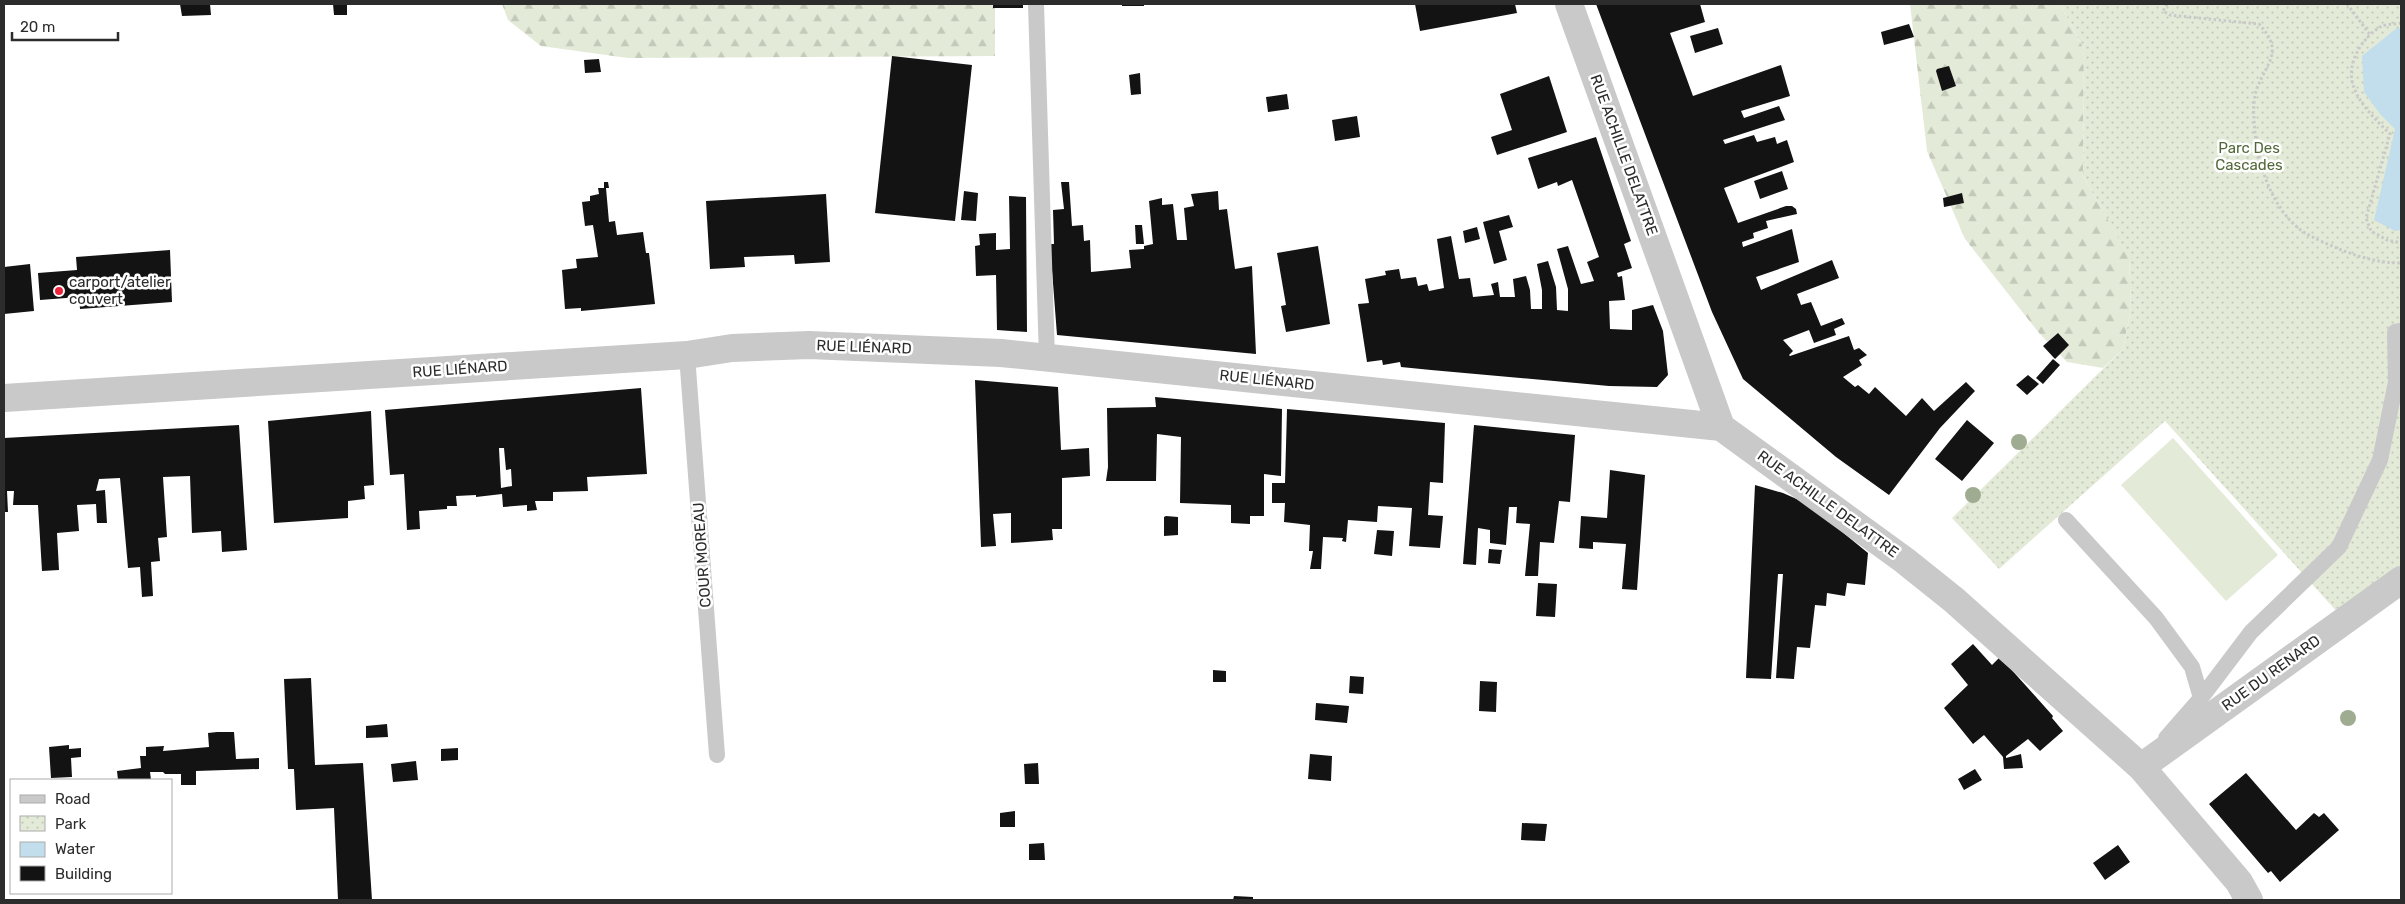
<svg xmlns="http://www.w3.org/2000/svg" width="2405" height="904" viewBox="0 0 2405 904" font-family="Rubik,sans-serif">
	<defs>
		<pattern id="forest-firs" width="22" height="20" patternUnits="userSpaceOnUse" patternTransform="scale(1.25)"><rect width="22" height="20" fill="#e3ebd8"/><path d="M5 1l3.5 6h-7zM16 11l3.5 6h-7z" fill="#c3caba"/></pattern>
		<pattern id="park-dots" width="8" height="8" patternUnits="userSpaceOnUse" patternTransform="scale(1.25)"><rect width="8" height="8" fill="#e3ebd8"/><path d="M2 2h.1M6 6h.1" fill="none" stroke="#c3caba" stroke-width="1.8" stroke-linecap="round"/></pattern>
	</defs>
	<rect width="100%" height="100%" fill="#fff"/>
	<path fill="url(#forest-firs)" d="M502,4h493v52l-367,2 -87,-12 -33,-26z
		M1910,4h150l24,45 -1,127 46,80 2,53 -8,40 -20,19 -36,-6 -28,-29 -74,-94 -38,-88z"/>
	<path fill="url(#park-dots)" d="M2060,4h341v565l-62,45 -174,-193 -166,148 -47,-51 171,-169 8,-40 -2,-52 -46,-81 1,-127z"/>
	<path fill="#e3ebd8" d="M2173,438l105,117 -52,46 -105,-116z"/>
	<path fill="#c2deec" d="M2397,28h4v202l-6,1 -21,-11 21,-91 -15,-15 -16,-22 -2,-36z"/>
	<path fill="#131313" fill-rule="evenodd" d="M180,4h30l1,11 -29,1z
		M333,4h14v11h-13z
		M993,4h30v4h-30z
		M1122,4h22v2h-22z
		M1415,4h100l2,9 -97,18z
		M1596,4h104l5,18 -35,11 23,63 88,-31 9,31 -49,15 3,7 35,-12 6,14 -62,20 2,4 29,-9 3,7 18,-5 2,7 10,-4 7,22 -70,26 14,35 48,-17h6l4,3 1,5 -31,7 2,7 -15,5 1,5 -12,4 1,5 49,-18 7,33 -43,15 5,13 71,-30 7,18 -42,16 4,11 10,-3 10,24 21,-8 3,6 -11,5 2,6 -22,8 -5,-13 -26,10 10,11 -4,4 1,1 59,-20 5,14 5,-2 8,7 -8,5 3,5 -19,12 12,10 3,-2 11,9 6,-7 31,29 16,-18 12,13 32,-29 9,9 -35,37 -51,67 -53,-38 -93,-78 -31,-67z
		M1909,24l5,13 -30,8 -3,-13z
		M1718,28l5,16 -28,9 -5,-17z
		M892,56l80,9 -17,156 -80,-8z
		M599,59l2,13 -16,1 -1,-13z
		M1949,66l7,20 -14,5 -6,-20 1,-2z
		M1140,73l1,21 -10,1 -2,-20z
		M1549,76l18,56 -70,23 -6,-18 21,-7 -12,-36z
		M1287,94l2,15 -21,3 -2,-15z
		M1357,116l3,21 -25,4 -3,-21z
		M1596,137l35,104 -7,3 8,24 -15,5 1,4 4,-1 3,24 -16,1 1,28 22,1v-20l21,-5 10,26 5,44 -11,12 -48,-1 -178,-16 -30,-3 -1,-5 -17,3 -1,-5 -15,2 -9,-58 11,-1 -4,-24 21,-4 -1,-4 14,-2 2,10 15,-2 2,9 9,-2 2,7 15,-3 -7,-49 14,-3 8,43 11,-1 3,19 21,-2 -3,-11 7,-2 2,15h15l-2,-18 13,-3 4,14 1,19h11v-19l-5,-26 11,-3 8,26 1,23 11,1v-22l-11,-40 11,-3 13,38 13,-3 -7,-19 12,-5 -27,-77 -14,6 -1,-4 -19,7 -10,-31z
		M1782,171l6,18 -28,10 -6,-18z
		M604,182h4l1,6h-3l3,34 6,-1 2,14 26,-3 3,21h3l6,51 -74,7v-3l-16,1 -3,-39 15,-2 -1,-9 22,-2 -5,-32 -8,1 -3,-24 8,-1v-5l9,-2 -1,-6h6z
		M1061,182h8l3,44 11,-1 1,16 6,-1 1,32 40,-4 -2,-18 15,-1v-3l9,-2 -4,-43 13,-3v7l11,-1 4,36h10l-3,-32 10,-2 -3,-12 27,-3 1,19 8,-1 8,60 17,-3 4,88 -199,-19 -7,-91h4l-1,-34 11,-1z
		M964,191l14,2 -2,28 -15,-1z
		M1962,193l2,10 -20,4 -1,-9z
		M826,194l4,68 -35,2 -1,-9 -50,2 1,10 -35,2 -4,-68z
		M1009,196l17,1 1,135 -30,-2 -1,-55 -20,1 -1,-30 5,-1 -1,-11 17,-1v17l14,-1z
		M1509,215l4,12 -14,4 8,29 -13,4 -11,-42z
		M1135,225h7l2,19h-8z
		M1477,227l3,12 -15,4 -2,-12z
		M1318,246l12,78 -44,8 -5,-26 5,-1 -9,-52z
		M170,250l2,52 -92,7 -1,-12 -39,3 -2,-27 39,-3 -1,-13z
		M30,264l4,47 -30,3v-47z
		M2058,333l11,12 -14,14 -12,-13z
		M2053,359l7,6 -17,19 -7,-6z
		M2028,375l11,9 -12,11 -11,-10z
		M975,380l83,7 3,63 28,-2 1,28 -28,2v51h-10l1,11 -42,3v-30l-18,1 3,32 -15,1z
		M641,388l6,86 -60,3 1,14 -35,1v9h-18l2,9 -10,1v-6l-24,2 -1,-13 -26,3v-2l-20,1 1,10h-10v3l-28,2 1,18 -13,1 -3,-56 -14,1 -5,-65zM499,448h5l2,22 5,-1 1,17 -11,2z
		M1155,397l127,12 -1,67 -17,-2v42h-14v8l-19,-1v-18l-51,-2 1,-66 -24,-3 -1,47h-50l2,-14 -1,-59 49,-1z
		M1287,409l158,14 -2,60 -13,-1 -2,33 15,1 -3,32 -31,-2 3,-38 -34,-2 -1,16 -29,-2 -2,22 -4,-1 1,-3 -20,-1 -2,32h-11l3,-18h-4l1,-26 -26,-3 1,-19h-13v-20h13z
		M371,411l3,74 -10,1 1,13 -17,2v17l-74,5 -6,-102z
		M1967,420l27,23 -32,38 -27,-22z
		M239,425l8,125 -25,2 -1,-21 -29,2 -2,-57 -27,1 4,60 -9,1 2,23 -9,1 2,34 -11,1 -2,-30 -12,1 -8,-90 -21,1 -3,12 9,-1 2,33h-10l-1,-19 -19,1 2,26 -22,2 2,37 -17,1 -4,-66h-25l1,-14h-7l1,21h-4v-74z
		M1474,425l101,10 -5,67 -11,-1 -5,42 -14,-1 -2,34h-13l5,-52 -14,-1 1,-16h-8l-3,38 -16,-2v-13l-12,-2 -2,37 -13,-1z
		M1610,470l35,5 -8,115 -15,-1 4,-45 -33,-2v7l-14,-1 2,-32 26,2z
		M1755,485l28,8 25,11 60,49 -3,32 -18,-2 -2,13 -18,-3 -1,13 -11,-1 -5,43 -13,-1 -3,32 -18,-1 7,-104h-5l-7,105 -25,-1z
		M1166,516l12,1v18l-14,1v-19z
		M1377,530l17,1 -2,25 -18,-2z
		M1489,549l13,1 -2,14 -12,-1z
		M1538,583l19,1 -2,33 -19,-1z
		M1973,644l19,21 8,-8 53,59 -1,2 11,13 -23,20 -12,-12 -22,17v2l15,-4 2,14 -19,1 -1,-12 -19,-22 -11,9 -29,-36 24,-23 -17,-21z
		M1213,670l13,1v11h-13z
		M1350,676l14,1 -1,17 -14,-1z
		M311,678l4,87 48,-2 9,137h-34l-4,-92 -38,2 -2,-41h-6l-4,-90z
		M1480,681l17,1 -1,30 -17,-1z
		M1316,703l33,3 -2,17 -32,-3z
		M387,724l1,13 -22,1v-12z
		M217,732h17l2,27 23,-1v11l-63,2v14h-15v-11h-16l-2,-2h-13l1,8h-33l-1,-9 24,-3 -1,-12h6v-9l18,-1 -1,5 46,-4 -1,-14z
		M69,745v4l12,-1v9l-10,1 1,19 -21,1 -2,-31z
		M458,748v12l-17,1v-12z
		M1310,754l22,2 -1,25 -23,-2z
		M416,761l2,19 -25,2 -2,-18z
		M1038,763l1,21h-14l-1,-20z
		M1975,769l7,11 -18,10 -6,-11z
		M2246,773l50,57 18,-17 5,4 5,-4 15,17 -59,52 -9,-11 -3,2 -59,-69z
		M1015,811v16h-15v-14z
		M1522,823l25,1 -2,17 -24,-1z
		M1044,843l1,17h-16v-16z
		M2118,845l12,17 -25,18 -12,-17z
		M1234,896l19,1v3h-20z"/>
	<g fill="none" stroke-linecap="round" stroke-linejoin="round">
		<path stroke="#c9c9c9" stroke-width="3" stroke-dasharray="2.5 2.5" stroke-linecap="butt" d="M2167,4l-4,7 7,4 89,9c25,27 9,37 -2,64 -3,8 -4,22 -3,30 1,39 16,92 51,115 10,6 23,11 34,16 20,8 40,14 62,14
			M2347,4l24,32
			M2401,23c-5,1 -14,1 -19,3 -19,10 -36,37 -29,59 6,19 23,35 37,49l-24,84 5,13 16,9 14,3"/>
		<path stroke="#c9c9c9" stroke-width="16" d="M1036,4l11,354
			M687,355l30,400
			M2066,520l90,98 36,49 9,31 -35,40
			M2201,698l50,-66 88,-85 41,-87 16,-78 -1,-50 6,-1"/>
		<path stroke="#c9c9c9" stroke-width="28" d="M1569,4l152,423 183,133 50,40 187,167 98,115 10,18
			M4,398l683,-43 45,-7 77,-3 192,8 720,74
			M2141,767l260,-187"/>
	</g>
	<g fill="#9fac92">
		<circle cx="2019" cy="442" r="8"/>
		<circle cx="1973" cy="495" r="8"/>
		<circle cx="2348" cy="718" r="8"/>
	</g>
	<circle fill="#ed243c" stroke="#fff" stroke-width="2" cx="59" cy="291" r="5"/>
	<g text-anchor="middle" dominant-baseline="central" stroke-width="5" stroke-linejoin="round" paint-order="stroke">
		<g font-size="15" fill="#516938" stroke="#fff">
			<text x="2249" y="148">Parc Des<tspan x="2249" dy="17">Cascades</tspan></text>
		</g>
		<g font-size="15" fill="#2c2c2c" stroke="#fff">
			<text transform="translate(1624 155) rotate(70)">RUE ACHILLE DELATTRE</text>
			<text transform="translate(864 347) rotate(2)">RUE LIÉNARD</text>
			<text transform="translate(460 369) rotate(-4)">RUE LIÉNARD</text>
			<text transform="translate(1267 380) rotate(6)">RUE LIÉNARD</text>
			<text transform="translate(1828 504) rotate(36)">RUE ACHILLE DELATTRE</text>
			<text transform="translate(702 555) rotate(-94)">COUR MOREAU</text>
			<text transform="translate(2271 673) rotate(-36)">RUE DU RENARD</text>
		</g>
		<g font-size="15" fill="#2c2c2c" stroke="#fff" text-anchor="start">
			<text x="69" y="282">carport/atelier<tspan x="69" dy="17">couvert</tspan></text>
		</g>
	</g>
	<rect width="2405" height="904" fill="none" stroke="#2c2c2c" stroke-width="10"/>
	<rect x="10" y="779" width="162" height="115" fill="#ffffff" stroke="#ababab"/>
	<rect x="20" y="795" width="25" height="8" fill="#c9c9c9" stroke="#ababab"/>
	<text x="55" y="804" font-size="15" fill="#2c2c2c">Road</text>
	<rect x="20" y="816" width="25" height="15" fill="url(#park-dots)" stroke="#ababab"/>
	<text x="55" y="829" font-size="15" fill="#2c2c2c">Park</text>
	<rect x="20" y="842" width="25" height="15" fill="#c2deec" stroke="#ababab"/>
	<text x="55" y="854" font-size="15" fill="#2c2c2c">Water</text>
	<rect x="20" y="866" width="25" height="15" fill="#131313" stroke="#ababab"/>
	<text x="55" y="879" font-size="15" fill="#2c2c2c">Building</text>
	<path d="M12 32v8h106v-8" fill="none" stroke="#2c2c2c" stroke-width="2.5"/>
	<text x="20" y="32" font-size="15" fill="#2c2c2c" stroke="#ffffff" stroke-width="4" paint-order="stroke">20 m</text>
</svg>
